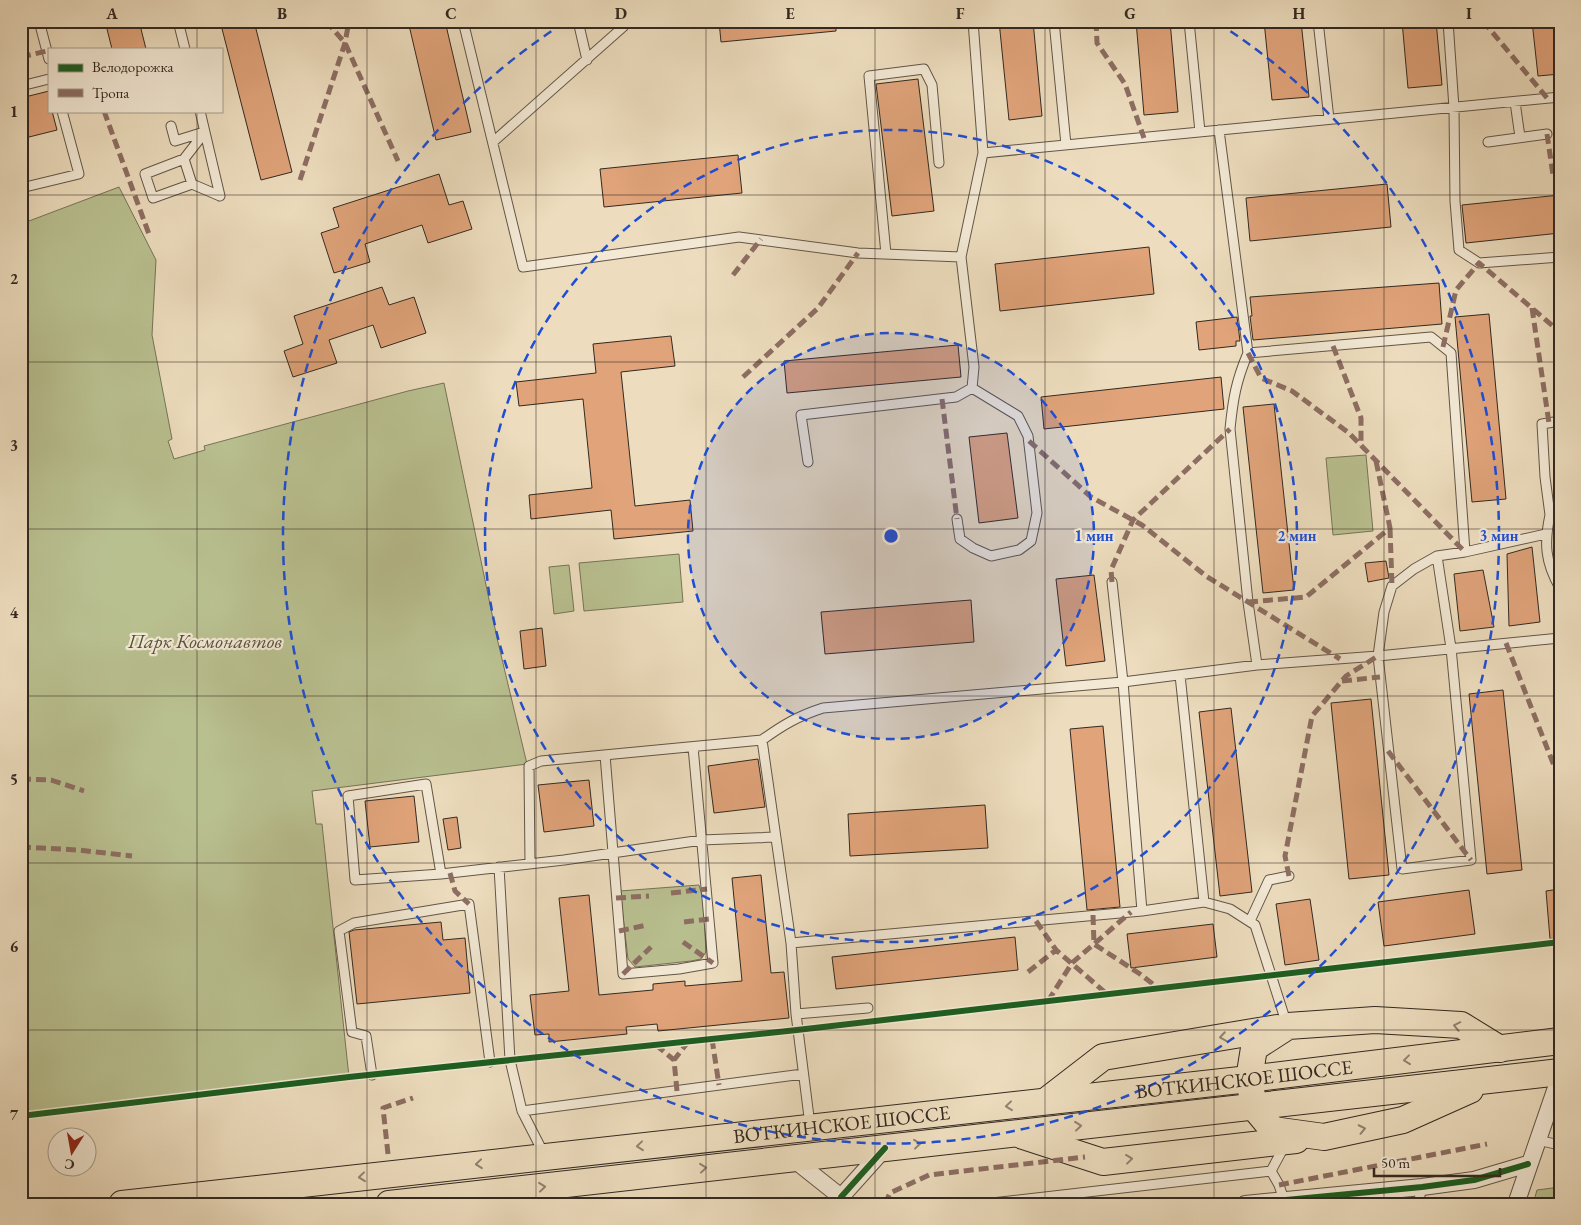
<svg xmlns="http://www.w3.org/2000/svg" width="1581" height="1225" viewBox="0 0 1581 1225" font-family="'EB Garamond',serif">
	<rect width="100%" height="100%" fill="#edddbe"/>
	<filter id="stains"><feTurbulence type="fractalNoise" baseFrequency=".004" numOctaves="4"/><feColorMatrix values="0 0 0 0 .2 0 0 0 0 .09 0 0 0 0 .02 0 0 0 .5 -.17"/></filter>
	<radialGradient id="worn" r=".72"><stop offset=".6" stop-color="#630" stop-opacity="0"/><stop offset="1" stop-color="#630" stop-opacity=".3"/></radialGradient>
	<path fill="#b9c090" stroke="#767458" d="M119,187l37,73 -4,75 20,104 -4,2 6,18 31,-9 -1,-4 204,-55 36,-8 53,255 30,126 -215,27 4,33h6l27,253 -328,39v-892z
		M1366,455l7,76 -40,4 -7,-77z
		M679,554l4,48 -99,9 -5,-48z
		M569,565l5,46 -20,3 -5,-47z
		M699,885l4,14 3,53 -5,7 -10,2 -56,6 -7,-8 -8,-68z
		M1560,1187v17h-27l4,-14z"/>
	<path fill="#e0a37a" stroke="#332921" d="M105,21h34l7,28h-34z
		M220,21h34l38,151 -31,8z
		M408,21h37l26,111 -35,8z
		M719,21h117v10l-115,11z
		M999,21h34l9,95 -33,4z
		M1136,21h34l8,91 -34,3z
		M1264,21h37l8,76 -37,3z
		M1402,21h34l6,64 -34,3z
		M1532,21h28v53l-22,2z
		M918,79l16,132 -42,5 -16,-132z
		M49,91v20h3l5,19 -36,9v-41z
		M738,155l4,38 -138,14 -4,-38z
		M439,174l10,31 14,-4 9,28 -44,14 -6,-18 -57,19 5,18 -36,11 -13,-40 18,-6 -6,-19z
		M1387,184l4,43 -141,14 -4,-43z
		M1560,195v38l-94,10 -4,-38z
		M1149,247l5,47 -154,17 -5,-47z
		M1439,283l3,41 -189,16 -3,-24h2l-2,-19z
		M382,287l7,18 25,-8 12,36 -45,15 -8,-23 -44,15 8,23 -44,14 -9,-26 19,-7 -9,-28z
		M1489,314l17,185 -34,3 -17,-185z
		M1237,317l3,24h-4v5l-37,4 -3,-28z
		M671,336l4,30 -54,6 14,134 55,-6 3,31 -79,8 -3,-29 -80,9 -2,-24 63,-7 -9,-89 -64,7 -3,-24 80,-9 -3,-29z
		M958,345l3,32 -174,16 -3,-32z
		M1221,377l3,32 -180,20 -3,-32z
		M1274,404l20,186 -31,3 -20,-186z
		M1007,433l11,85 -39,5 -10,-86z
		M1532,547l8,75 -31,4 -2,-72z
		M1386,561l3,17 -21,4 -3,-19z
		M1483,570l11,57 -34,4 -6,-57z
		M1094,575l11,86 -39,5 -10,-87z
		M971,600l3,42 -149,12 -4,-42z
		M542,628l4,38 -22,3 -4,-38z
		M1503,690l19,180 -35,4 -18,-180z
		M1371,699l18,176 -40,4 -18,-176z
		M1231,708l21,184 -32,4 -21,-184z
		M1103,726l17,181 -33,3 -17,-181z
		M758,759l7,48 -51,6 -6,-47z
		M589,780l5,46 -50,6 -6,-47z
		M414,796l5,46 -49,5 -5,-46z
		M985,805l3,43 -138,8 -2,-42z
		M457,817l4,31 -13,2 -5,-31z
		M761,875l10,98 13,-1 5,46 -131,13 -1,-7 -31,3 1,7 -78,8v-8l-14,1 -5,-40 39,-4 -10,-93 30,-3 10,100 54,-5v-6l32,-3v5l57,-5 -10,-103z
		M1560,889v49l-10,1 -4,-48z
		M1469,890l6,44 -91,12 -6,-44z
		M1310,899l9,61 -34,5 -9,-61z
		M441,922l2,18 22,-2 5,55 -113,11 -8,-72 5,-2z
		M1213,924l4,33 -86,11 -4,-34z
		M1015,937l3,33 -182,19 -4,-32z"/>
	<g fill="none" stroke-linecap="round" stroke-linejoin="round">
		<g stroke="#625648" stroke-width="11">
			<path id="lane" d="M39,21l10,38
				M178,21l7,28
				M463,21l60,246 216,-30 119,16 103,4
				M578,21l9,39
				M973,21l10,132 577,-56
				M1054,21l12,124
				M1189,21l11,111
				M1318,21l11,98
				M1448,21l6,87 1,93 4,49 20,13 81,-6
				M21,86l28,-7
				M1515,102l5,35
				M200,111l20,85
				M171,126l4,15 29,-9
				M1219,130l29,223
				M205,132l-21,27 8,25 28,12
				M493,142l130,-115 3,-6
				M1488,142l59,-8
				M184,159l-39,15 8,24 39,-14
				M21,188l58,-14 -17,-63
				M886,254l-17,-178 55,-7 8,16 7,78
				M1560,421l-18,3 3,53 5,38 10,-2
				M808,462l-7,-47 155,-18 16,-9 2,-21 -13,-110 22,-104
				M1550,515c-6,28 -5,47 10,73
				M957,519l3,20 13,9 18,8 28,-6 12,-9 6,-28 -9,-77 -10,-20 -46,-28
				M1437,556l14,92 20,212 -69,9 -24,-213 6,-44 8,-26 22,-17 23,-13 28,-4 81,-18
				M1112,582l11,100 19,229 62,-9 -24,-227
				M1257,665l-9,-63 -18,-173c3,-30 6,-48 18,-76l183,-16 20,16 14,199
				M762,740l29,203 5,71
				M605,755l18,219 56,-5 34,-6 -20,-216
				M530,864l-1,-98 12,-5 221,-21c21,-15 36,-24 61,-32l300,-26 134,-17 121,-9 182,-18
				M499,867l11,193 12,51 22,43
				M441,874l-15,-90 -78,12 7,84 86,-6 123,-14 138,-20 73,-3
				M1204,902l26,7 25,16 32,100
				M1250,921l19,-41 20,-4
				M791,943l351,-32
				M372,1075l-6,-39 -14,-4 -13,-101 15,-8 115,-19 21,158
				M522,1111l281,-37
				M810,1125l-14,-111 72,-6
				M1537,1140l23,5
				M1271,1171l14,-26
				M983,1204l288,-33 8,14 5,15
				M1418,1204l4,-17"/>
		</g>
		<g stroke="#625648" stroke-width="18">
			<path id="street" d="M792,1158l49,39
				M841,1204v-7l44,-49
				M1245,1204l177,-17 52,-7 54,-16
				M1516,1204l44,-128"/>
		</g>
		<g stroke="#332921" stroke-width="28">
			<g id="primary">
				<path d="M1470,1090l-67,30 -79,17 -51,-7 -19,-23 -5,-28 5,-31 34,-22 87,-6 86,5 39,24"/>
				<path d="M1046,1101l57,-44 174,-29"/>
				<path d="M1023,1136l80,26 193,-22"/>
				<path id="s1" d="M122,1204l1127,-125 311,-38"/>
				<path d="M389,1204l1171,-132"/>
			</g>
		</g>
		<use href="#lane" stroke="#f3e9d5" stroke-width="9"/>
		<use href="#street" stroke="#f3e9d5" stroke-width="16"/>
		<use href="#primary" stroke="#edddbe" stroke-width="26"/>
		<path stroke="#8d6e63" stroke-width="5" stroke-dasharray="10 5" stroke-linecap="butt" d="M326,21l19,22 53,118
			M1096,21l1,22 28,41 19,54
			M1483,21l64,77
			M21,57l26,-6 2,1
			M104,111l46,126
			M1547,134l6,41h7
			M300,180l45,-137 4,-22
			M733,275l28,-36
			M1532,308l17,115
			M1333,346l28,72v28
			M1443,347l13,-57 23,-27 81,69
			M1248,353l13,25 31,13 57,42 116,119
			M743,377l75,-69 40,-55
			M942,399l15,120
			M1029,441l62,56 51,28 64,51 134,83
			M1390,528l2,58
			M1112,582l-1,-12 22,-50 97,-91
			M1248,602l58,-5 84,-69 -14,-67
			M1506,643l54,138
			M1342,681l38,-4
			M1388,751l83,109
			M21,779l30,1 33,11
			M21,847l57,3 54,6
			M450,873l5,18 14,13
			M1289,876l-4,-20 27,-140 34,-40 32,-20
			M671,893l36,-4
			M616,898l33,-2
			M1093,915l1,29 46,30 18,14
			M1036,921l20,29 51,44
			M684,922l25,-3
			M619,931l28,-6
			M683,942l30,21
			M1028,972l28,-22
			M623,974l28,-27
			M1048,1001l24,-38 59,-51
			M712,1039l7,46
			M656,1045l18,15
			M677,1091l-3,-31 14,-18
			M388,1154l-5,-46 30,-10
			M1279,1185l208,-41
			M885,1204l5,-11 39,-18 156,-18"/>
		<g stroke="#f3e9d5" stroke-width="9">
			<path id="cycleway" d="M21,1116l328,-39 448,-47 763,-88
				M841,1204v-7l44,-49
				M1245,1204l177,-17 52,-7 54,-16"/>
		</g>
		<use href="#cycleway" stroke="#1b5e20" stroke-width="6"/>
	</g>
	<defs><path id="oneway-chevron" d="M-2-3.5L2.5 0L-2 3.5" fill="none" stroke-width="1.6" stroke-linecap="round" stroke-linejoin="round" transform="scale(1.25)"/></defs>
	<g stroke="#908370">
		<use href="#oneway-chevron" transform="translate(1457 1026) rotate(-169)"/>
		<use href="#oneway-chevron" transform="translate(1223 1037) rotate(171)"/>
		<use href="#oneway-chevron" transform="translate(1407 1060) rotate(173)"/>
		<use href="#oneway-chevron" transform="translate(1009 1106) rotate(174)"/>
		<use href="#oneway-chevron" transform="translate(1078 1126) rotate(-6)"/>
		<use href="#oneway-chevron" transform="translate(1362 1129) rotate(-12)"/>
		<use href="#oneway-chevron" transform="translate(917 1144) rotate(-6)"/>
		<use href="#oneway-chevron" transform="translate(640 1146) rotate(174)"/>
		<use href="#oneway-chevron" transform="translate(1129 1159) rotate(-7)"/>
		<use href="#oneway-chevron" transform="translate(479 1164) rotate(174)"/>
		<use href="#oneway-chevron" transform="translate(703 1168) rotate(-6)"/>
		<use href="#oneway-chevron" transform="translate(362 1177) rotate(174)"/>
		<use href="#oneway-chevron" transform="translate(542 1187) rotate(-6)"/>
	</g>
	<path fill="none" stroke="#332921" stroke-width="1" stroke-opacity="0.55" d="M197,21v28M367,21v1183M536,21v1183M706,21v1183M875,21v1183M1045,21v1183M1214,21v1183M1384,21v1183M197,111v1093M21,195h1539M21,362h1539M21,529h1539M21,696h1539M21,863h1539M21,1030h1539"/>
	<circle cx="891" cy="536" r="203" fill="#1d4ed8" fill-opacity=".12"/>
	<g fill="none" stroke="#1d4ed8" stroke-width="2.5" stroke-dasharray="9 6">
		<circle cx="891" cy="536" r="203"/>
		<circle cx="891" cy="536" r="406"/>
		<path d="M1218 23A608 608 0 1 1 564 23"/>
	</g>
	<g text-anchor="middle" dominant-baseline="central" stroke-width="4.5" stroke-linejoin="round" paint-order="stroke">
		<g font-size="20" font-style="italic" fill="#544f3d" stroke="#f3e9d5">
			<text x="205" y="641">Парк Космонавтов</text>
		</g>
		<g font-size="20" fill="#332921" stroke="#f3e9d5">
			<text stroke="none"><textPath href="#s1" startOffset="1129">ВОТКИНСКОЕ ШОССЕ</textPath></text>
			<text stroke="none"><textPath href="#s1" startOffset="724">ВОТКИНСКОЕ ШОССЕ</textPath></text>
		</g>
	</g>
	<circle cx="891" cy="536" r="8" fill="#1d4ed8" stroke="#f3e9d5" stroke-width="2.5"/>
	<g font-size="15" text-anchor="middle" font-weight="bold" fill="#1d4ed8" stroke="#f3e9d5" stroke-width="4.5" stroke-linejoin="round" paint-order="stroke">
		<text x="1094" y="541">1 мин</text>
		<text x="1297" y="541">2 мин</text>
		<text x="1499" y="541">3 мин</text>
	</g>
	<rect width="1581" height="1225" fill="none" stroke="#edddbe" stroke-width="55"/>
	<rect x="48" y="48" width="175" height="65" fill="#f3e9d5" stroke="#a69c8d"/>
	<rect x="58" y="64" width="25" height="8" fill="#1b5e20" stroke="#a69c8d"/>
	<text x="92" y="72" font-size="15" fill="#332921">Велодорожка</text>
	<rect x="58" y="89" width="25" height="8" fill="#8d6e63" stroke="#a69c8d"/>
	<text x="92" y="98" font-size="15" fill="#332921">Тропа</text>
	<g transform="translate(72 1152) rotate(191)"><circle r="24" fill="#f3e9d5" stroke="#a69c8d"/>
	<path d="M0-4L9 19L0 12L-9 19Z" fill="#8f2418"/>
	<text y="-8" font-size="14" font-weight="bold" text-anchor="middle" fill="#332921">С</text>
	</g>
	<path d="M1374 1168v8h126v-8" fill="none" stroke="#332921" stroke-width="2.5"/>
	<text x="1381" y="1168" font-size="15" fill="#332921" stroke="#f3e9d5" stroke-width="4" paint-order="stroke">50 m</text>
	<rect x="28" y="28" width="1526" height="1170" fill="none" stroke="#332921" stroke-width="2"/>
	<g font-size="16" text-anchor="middle" font-weight="bold" fill="#332921">
		<text x="112" y="19">A</text>
		<text x="282" y="19">B</text>
		<text x="451" y="19">C</text>
		<text x="621" y="19">D</text>
		<text x="790" y="19">E</text>
		<text x="960" y="19">F</text>
		<text x="1130" y="19">G</text>
		<text x="1299" y="19">H</text>
		<text x="1469" y="19">I</text>
		<text x="14" y="117">1</text>
		<text x="14" y="284">2</text>
		<text x="14" y="451">3</text>
		<text x="14" y="618">4</text>
		<text x="14" y="785">5</text>
		<text x="14" y="952">6</text>
		<text x="14" y="1120">7</text>
	</g>
	<rect width="100%" height="100%" filter="url(#stains)"/>
	<rect width="100%" height="100%" fill="url(#worn)"/>
</svg>
